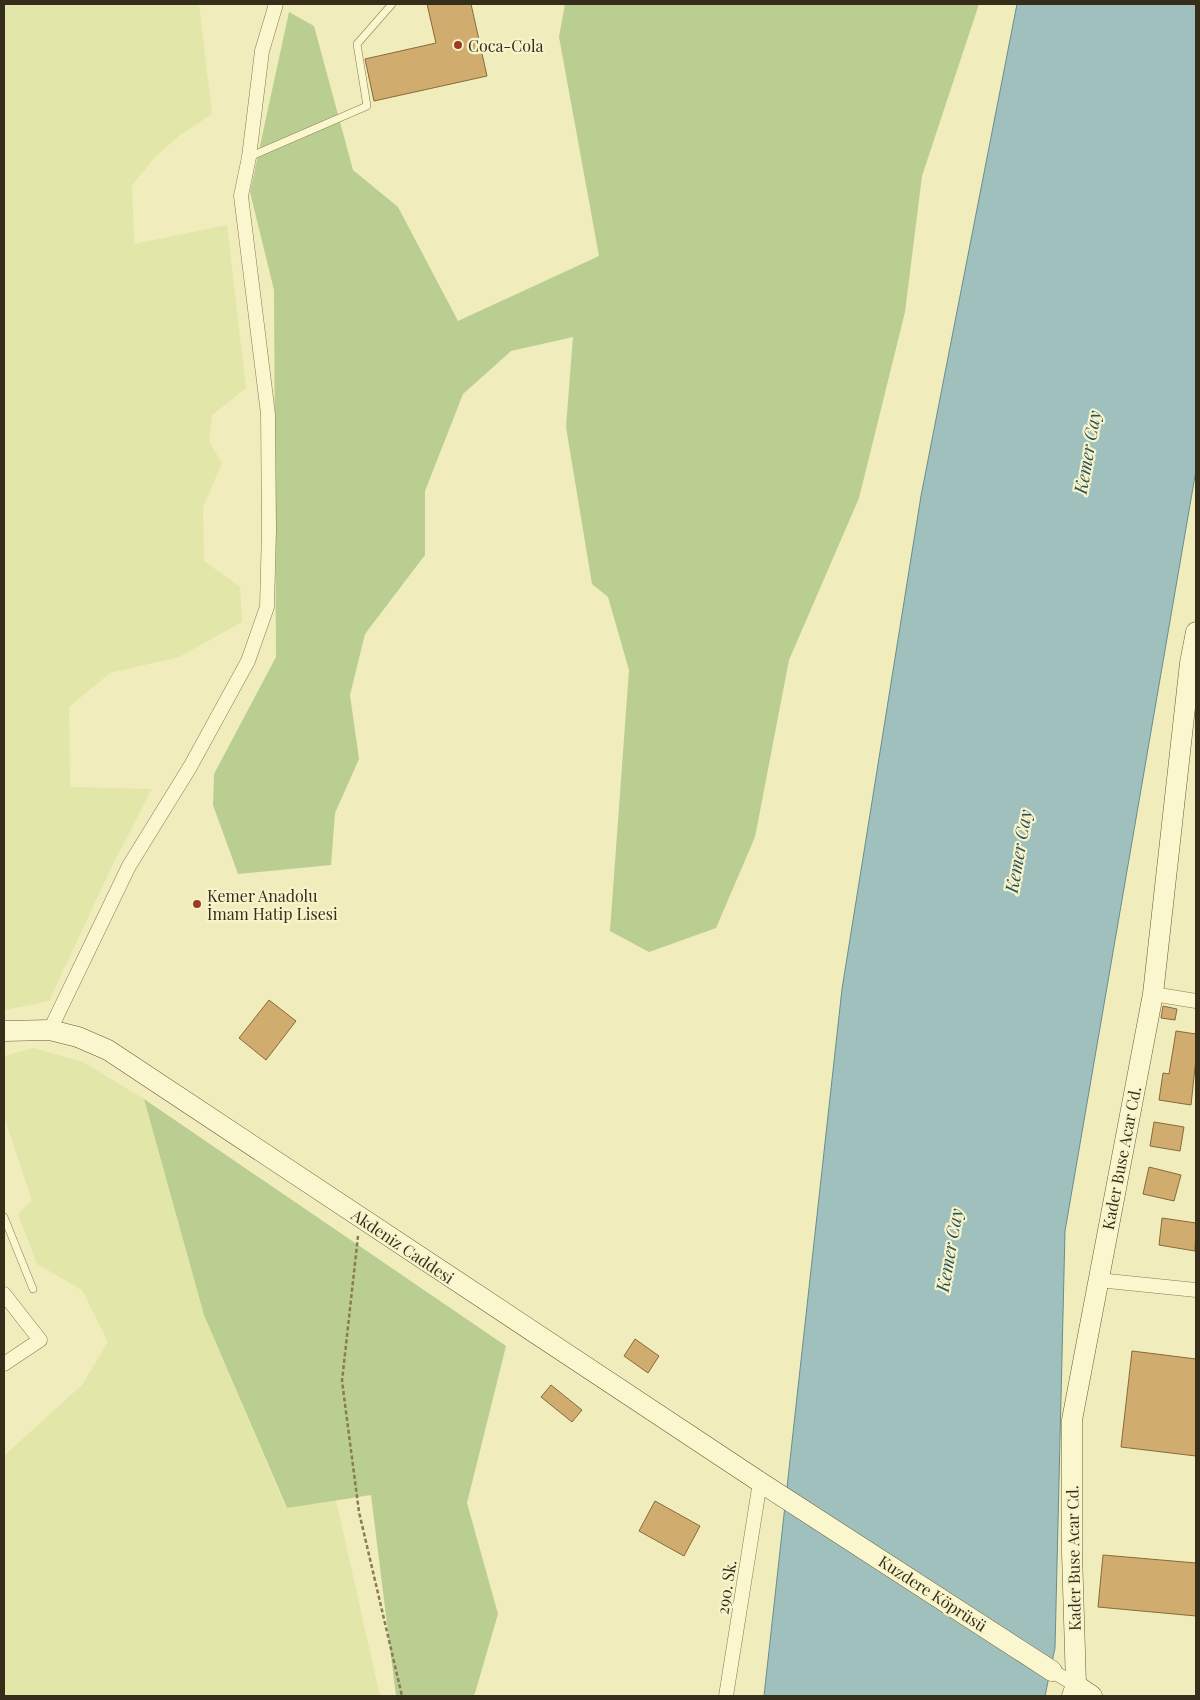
<svg xmlns="http://www.w3.org/2000/svg" width="1200" height="1700" viewBox="0 0 1200 1700" font-family="'Playfair Display',serif">
	<rect width="100%" height="100%" fill="#f0ecbc"/>
	<path fill="#e2e6a9" d="M4,4h195l13,110 -32,21 -23,20 -25,30 2,59 93,-19 19,163 -34,27 -3,27 13,21 -19,44 1,54 36,26 2,35 -63,35 -69,16 -41,34 1,80 82,2 -40,77 -63,135 -45,9z
		M33,1048l50,14 61,37 60,216 82,193 50,-8 44,196h-376v-240l78,-71 26,-43 -26,-52 -45,-26 -19,-50 14,-14 -28,-83v-61z"/>
	<path fill="#b9ce90" d="M565,4h414l-57,172 -17,136 -46,186 -70,162 -34,177 -39,91 -67,24 -39,-21 19,-261 -21,-73 -16,-13 -26,-157 7,-90 -62,14 -48,43 -38,97v64l-60,79 -15,61 9,64 -24,54 -4,52 -93,9 -25,-69 1,-31 62,-117 -2,-367 -24,-98 39,-180 25,14 39,144 45,37 60,114 141,-65 -40,-219z
		M144,1099l362,247 -39,157 31,111 -23,79 -2,3h-77l-25,-201 -84,13 -83,-193z"/>
	<path fill="#a0c0be" stroke="#678e8d" d="M1017,4h179v466l-131,761 -10,417 -10,48h-281l78,-707 79,-493z"/>
	<path fill="#d0ad6f" stroke="#886a39" d="M427,4h44l16,72 -113,25 -9,-42 71,-16z
		M269,1000l27,21 -30,39 -27,-22z
		M1163,1006l14,3 -2,11 -14,-2z
		M1176,1031l20,3v24l-5,47 -32,-5 4,-27 6,1z
		M1154,1122l30,5 -4,24 -30,-5z
		M1149,1167l32,8 -7,26 -31,-7z
		M1162,1218l34,5 -1,28 -36,-6z
		M635,1339l24,17 -11,17 -24,-17z
		M1132,1351l64,8v97l-75,-9z
		M551,1385l31,25 -10,12 -31,-25z
		M655,1501l45,25 -16,30 -45,-25z
		M1103,1555l93,8v53l-98,-9z"/>
	<g fill="none" stroke-linecap="round" stroke-linejoin="round">
		<g stroke="#887b55" stroke-width="8">
			<path id="lane" d="M249,157l118,-51 -10,-62 35,-40
				M4,1217l29,72"/>
		</g>
		<g stroke="#887b55" stroke-width="15">
			<path id="street" d="M1153,994l43,7
				M50,1030l79,-164 61,-99 58,-106 19,-54 2,-77 -1,-116 -27,-218 8,-39 13,-106 14,-47
				M1098,1280l98,10
				M4,1294l36,46 -36,24
				M1052,1671l24,14
				M726,1696l34,-214"/>
		</g>
		<g stroke="#695c38" stroke-width="21">
			<path id="secondary" d="M4,1031l46,-1 28,7 30,13 652,432 292,189
				M1076,1685l16,11
				M1072,1696l4,-11 -4,-132v-133l81,-426 37,-331 6,-31"/>
		</g>
		<path stroke="#887b55" stroke-width="2.5" stroke-dasharray="4 2.5" stroke-linecap="butt" d="M358,1236l-16,145 17,131 43,184"/>
		<use href="#lane" stroke="#faf7cf" stroke-width="7"/>
		<use href="#street" stroke="#faf7cf" stroke-width="14"/>
		<use href="#secondary" stroke="#faf7cf" stroke-width="20"/>
	</g>
	<g fill="#993c22" stroke="#f7f4cb" stroke-width="2">
		<circle cx="458" cy="45" r="5"/>
		<circle cx="197" cy="904" r="5"/>
	</g>
	<g text-anchor="middle" dominant-baseline="central" stroke-width="4.5" stroke-linejoin="round" paint-order="stroke">
		<g font-size="16" fill="#362e1a" stroke="#f7f4cb" text-anchor="start">
			<text x="468" y="45">Coca-Cola</text>
			<text x="207" y="895">Kemer Anadolu<tspan x="207" dy="18">İmam Hatip Lisesi</tspan></text>
		</g>
		<g font-size="16" fill="#362e1a" stroke="#f7f4cb">
			<text transform="translate(1121 1158) rotate(-79)">Kader Buse Acar Cd.</text>
			<text transform="translate(403 1246) rotate(34)">Akdeniz Caddesi</text>
			<text transform="translate(1073 1558) rotate(-91)">Kader Buse Acar Cd.</text>
			<text transform="translate(726 1587) rotate(-81)">290. Sk.</text>
			<text transform="translate(933 1593) rotate(33)">Kuzdere Köprüsü</text>
		</g>
		<g font-size="18" font-style="italic" fill="#294f57" stroke="#f7f4cb">
			<text transform="translate(1087 452) rotate(-80)">Kemer Cay</text>
			<text transform="translate(1018 851) rotate(-80)">Kemer Cay</text>
			<text transform="translate(949 1250) rotate(-80)">Kemer Cay</text>
		</g>
	</g>
	<rect width="1200" height="1700" fill="none" stroke="#362e1a" stroke-width="10"/>
</svg>
